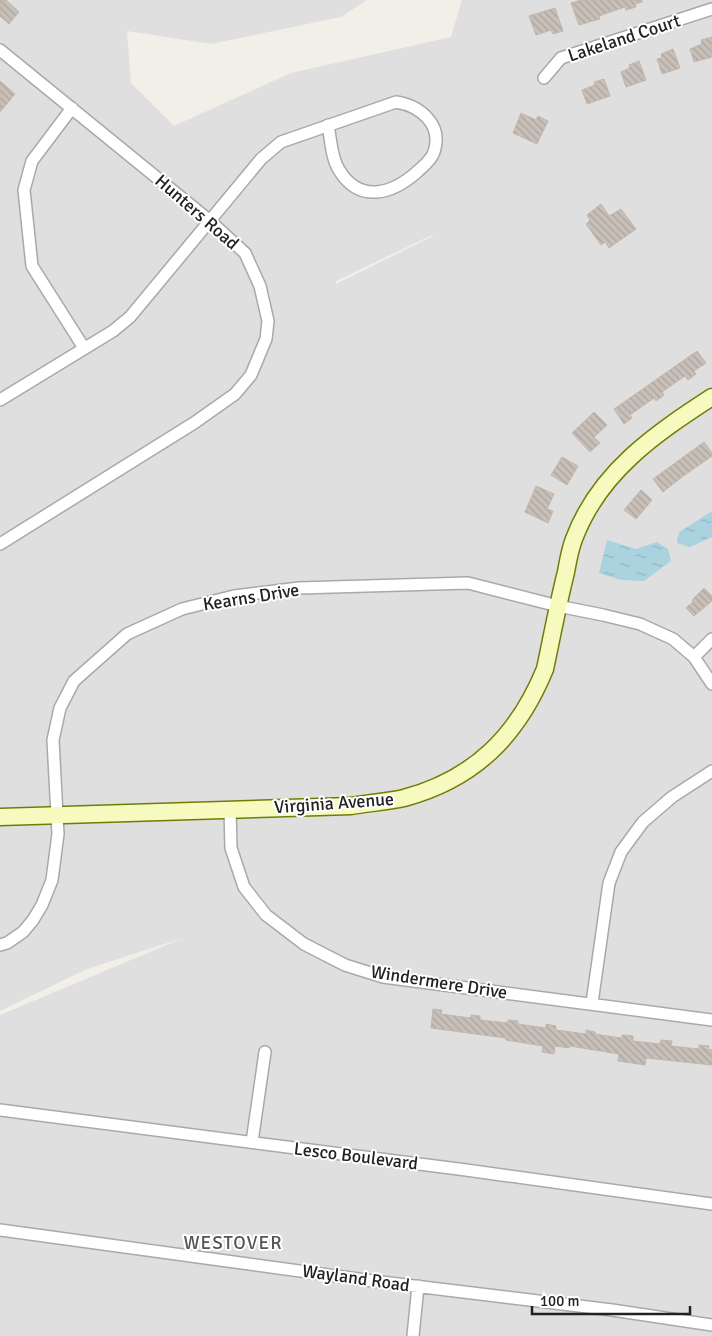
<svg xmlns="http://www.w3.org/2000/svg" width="712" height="1336" viewBox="0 0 712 1336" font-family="Signika,sans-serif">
	<defs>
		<pattern id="water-ripples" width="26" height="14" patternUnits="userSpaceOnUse" patternTransform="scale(1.25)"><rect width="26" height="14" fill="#aad3df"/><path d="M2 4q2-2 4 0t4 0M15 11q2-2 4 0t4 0" fill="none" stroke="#92b5bf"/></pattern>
		<pattern id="building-back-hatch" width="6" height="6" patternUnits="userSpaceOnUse" patternTransform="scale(1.25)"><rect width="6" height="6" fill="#c7bfb8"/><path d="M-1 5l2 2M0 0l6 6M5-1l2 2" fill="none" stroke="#aba49e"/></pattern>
	</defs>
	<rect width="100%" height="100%" fill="#f2efe9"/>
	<path fill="#e0dfdf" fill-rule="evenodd" d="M0,0h367l-26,17 -130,27 -84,-13 4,52 43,43 117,-53 160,-36 11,-37h250v1336h-712v-321l183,-77 -96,31 -87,42zM432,235l1,1 -97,48v-3z"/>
	<path fill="url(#water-ripples)" d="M712,511v26l-22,10 -13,-4 2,-11z
		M607,540l29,9 21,-7 11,7 3,12 -27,20 -23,-1 -22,-7z"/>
	<path fill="url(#building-back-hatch)" stroke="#c4b6ab" d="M0,0h6l13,12 -10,12 -9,-8z
		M581,0h61v2l-7,2 1,3 -10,3 -1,-3 -26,9 1,3 -21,6 -8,-22z
		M555,8l8,23 -10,3 -2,-4 -15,5 -7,-19z
		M712,37v20l-18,5 -4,-13 12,-5 -1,-4z
		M673,49l7,19 -18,6 -5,-15 5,-1 -1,-4z
		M639,61l7,19 -20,7 -5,-15 9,-4 -1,-3z
		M604,79l6,17 -23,8 -5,-14 13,-5 -1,-3z
		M0,81l15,13 -15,18z
		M521,113l15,7 2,-4 10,5 -11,23 -24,-11z
		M601,204l8,12 12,-7 15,20 -27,19 -4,-6 -4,3 -15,-21 4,-4 -3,-5z
		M697,351l9,12 -12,8 2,3 -8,6 -3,-4 -23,16 2,3 -8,6 -2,-3 -24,17 2,3 -8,6 -10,-15z
		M594,412l13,13 -13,12 6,6 -10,9 -18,-19z
		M704,442l8,11v3l-30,21 -19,15 -10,-13z
		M562,457l16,9 -11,19 -16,-10z
		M536,486l18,8 -7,15 6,2 -5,12 -23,-11z
		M641,490l11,10 -16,19 -12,-9z
		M704,588l8,8v5l-18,15 -8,-8 7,-6 -1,-2z
		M433,1009l9,1 -1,4 29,4 1,-3 9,1v4l28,3v-3l10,1v3l28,4v-4l10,2v4l30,4v-4l9,2v2l26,4 1,-3 11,1v5l27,3 1,-4 11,1 -1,5 28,3v-4l10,1 -1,3 4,1v15l-66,-7 -1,7 -27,-4 1,-7 -49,-8 -1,2 -14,-2 -1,8 -12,-2 1,-6 -37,-6v-2l-75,-10z"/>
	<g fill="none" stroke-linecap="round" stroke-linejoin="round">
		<g stroke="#a9a9a9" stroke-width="14">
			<path id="street" d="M0,50l210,171 35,32 15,33 8,35 -2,18 -15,36 -16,19 -41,29 -194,121
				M544,78l17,-20 151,-49
				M72,108l-40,53 -8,29 8,76 52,82
				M0,400l113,-69 17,-14 131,-158 20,-17 115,-40c25,4 47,23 38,50 -3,9 -11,14 -17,20 -25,22 -57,32 -78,-2 -8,-13 -8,-30 -11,-45
				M694,657l18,-18
				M230,809l1,39 13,39 22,28 38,29 41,21 38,12 329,43
				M0,945l7,-2 16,-11 10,-12 9,-15 10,-25 6,-46 -5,-94 7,-32 14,-27 53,-47 55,-25 52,-13 65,-8 169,-5 90,23 45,9 37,9 33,15 21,18 18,27
				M592,1003l17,-120 12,-31 22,-30 29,-25 40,-26
				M0,1110l466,60 246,34
				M252,1142l13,-90
				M0,1230l373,51 239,29 100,15
				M413,1336l5,-50"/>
		</g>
		<g stroke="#707d05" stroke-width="19">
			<path id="secondary" d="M0,817l351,-11c17,-3 35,-4 53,-8 71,-19 114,-63 141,-129 7,-33 13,-65 21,-97 2,-11 4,-23 8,-33 25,-67 81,-105 138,-142"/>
		</g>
		<use href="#street" stroke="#fff" stroke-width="11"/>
		<use href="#secondary" stroke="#f7fabf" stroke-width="16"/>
	</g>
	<g text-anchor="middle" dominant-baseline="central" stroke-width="4" stroke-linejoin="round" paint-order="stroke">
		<g font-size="18" fill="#222" stroke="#fff">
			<text transform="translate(624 38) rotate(-18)">Lakeland Court</text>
			<text transform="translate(197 212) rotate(41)">Hunters Road</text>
			<text transform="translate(251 597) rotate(-9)">Kearns Drive</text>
			<text transform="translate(334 803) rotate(-4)">Virginia Avenue</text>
			<text transform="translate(439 982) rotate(9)">Windermere Drive</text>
			<text transform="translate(356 1156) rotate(7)">Lesco Boulevard</text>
			<text transform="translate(356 1278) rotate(8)">Wayland Road</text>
		</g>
		<g font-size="19" letter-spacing="1" fill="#555" stroke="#fff">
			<text x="233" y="1243">WESTOVER</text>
		</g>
	</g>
	<path d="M532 1306v8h158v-8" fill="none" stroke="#222222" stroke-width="2.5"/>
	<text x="540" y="1306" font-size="15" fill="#222222" stroke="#ffffff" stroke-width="4" paint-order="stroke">100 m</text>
</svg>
